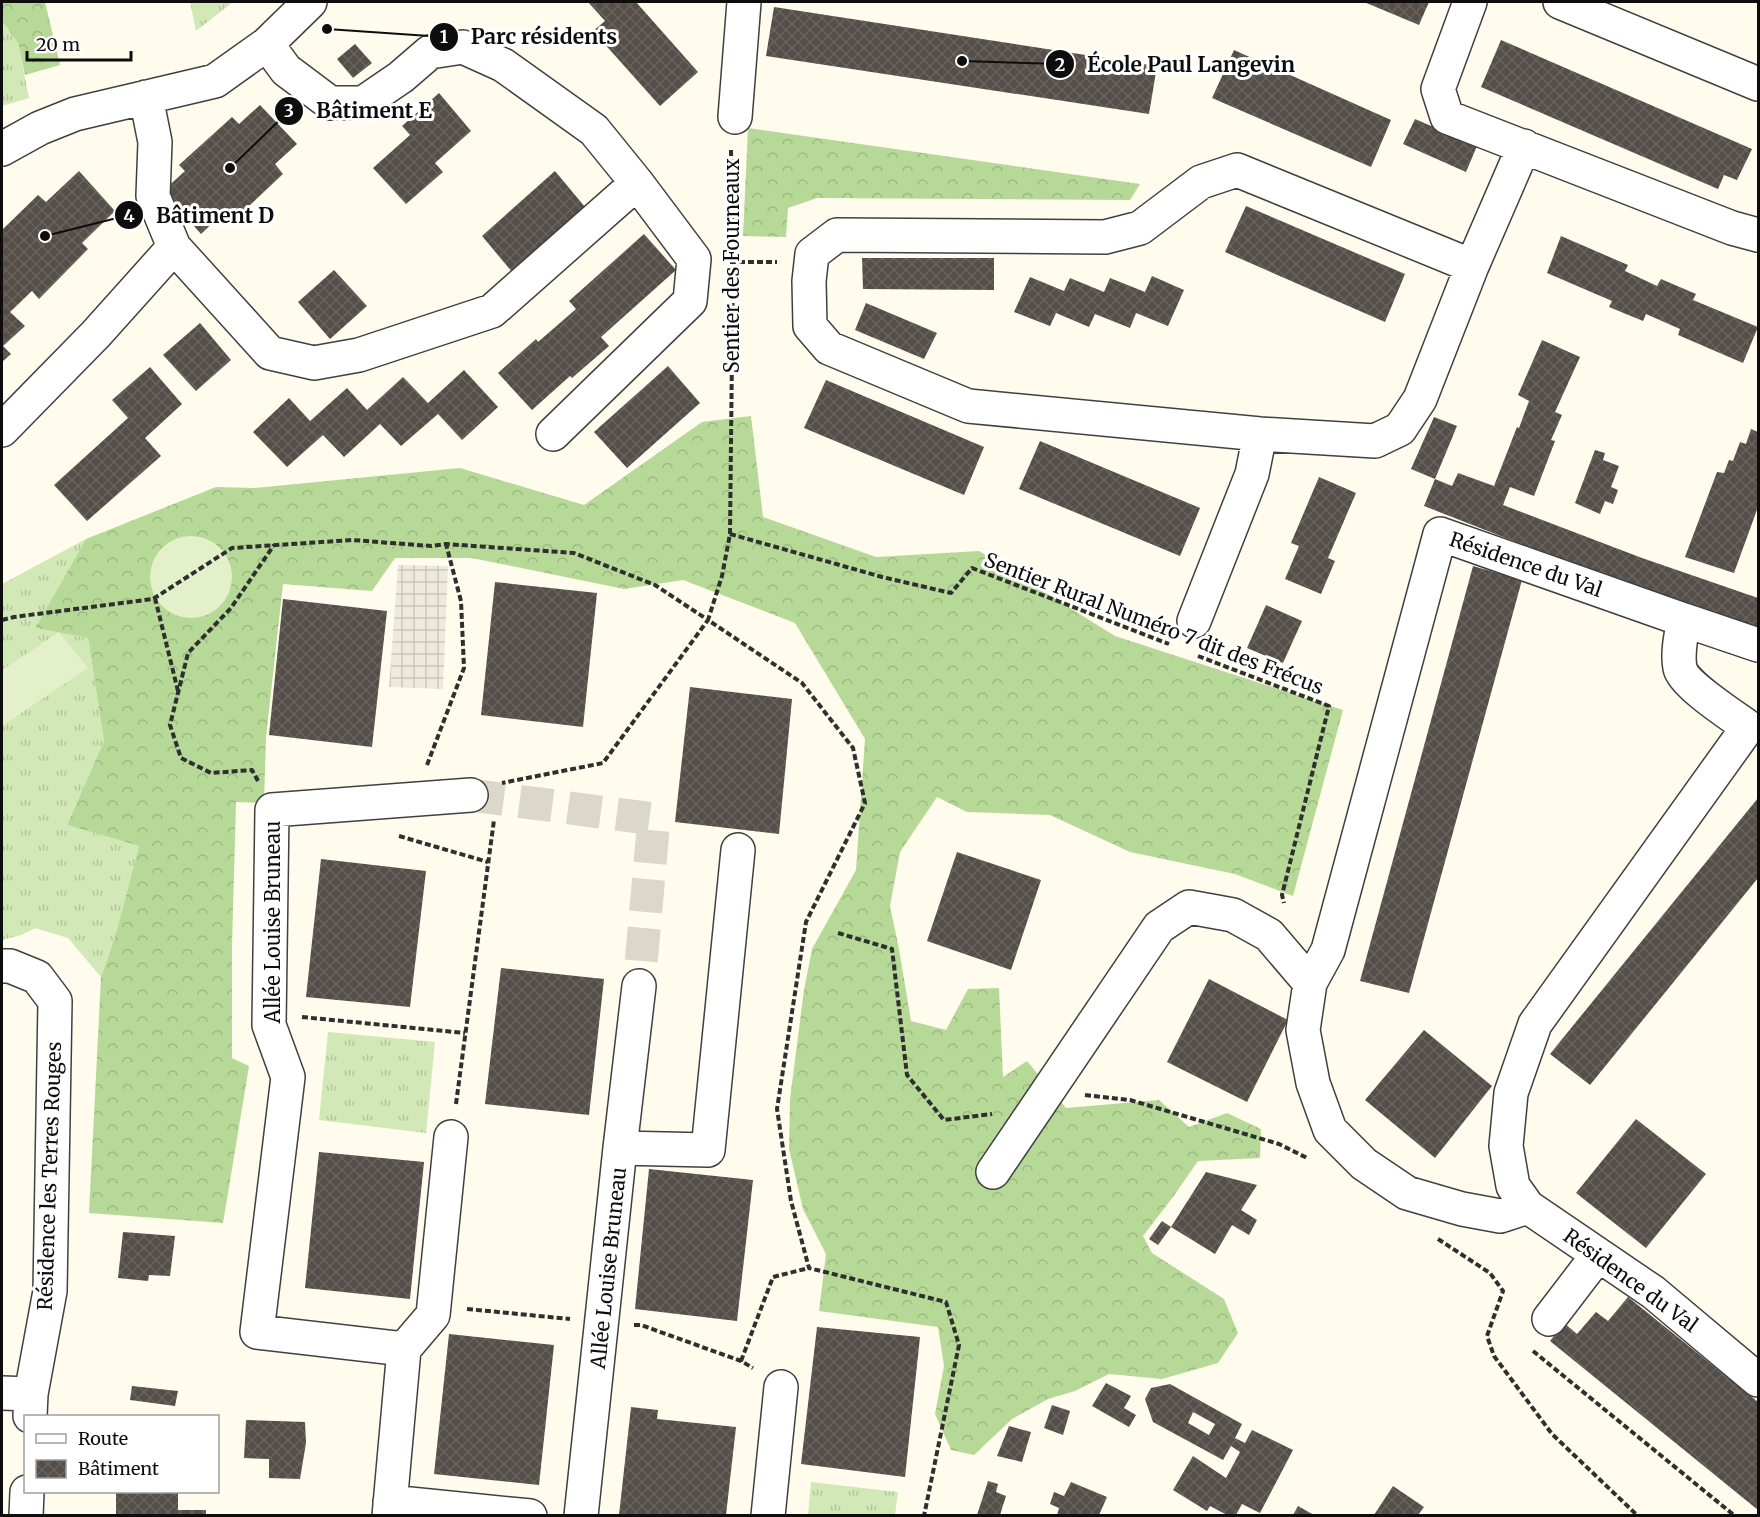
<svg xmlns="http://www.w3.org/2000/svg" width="1760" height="1517" viewBox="0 0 1760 1517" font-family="Merriweather,serif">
	<defs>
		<pattern id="grass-tufts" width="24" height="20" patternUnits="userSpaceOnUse" patternTransform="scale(1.5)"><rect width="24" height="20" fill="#d2e8b7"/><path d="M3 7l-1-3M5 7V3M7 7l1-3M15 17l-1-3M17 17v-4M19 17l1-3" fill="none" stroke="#b3c69c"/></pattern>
		<pattern id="forest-crowns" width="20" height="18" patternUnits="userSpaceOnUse" patternTransform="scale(1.5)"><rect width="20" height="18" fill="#b7d997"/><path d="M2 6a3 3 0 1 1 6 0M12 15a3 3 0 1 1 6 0" fill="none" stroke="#9cb981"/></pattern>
		<pattern id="plaza-grid" width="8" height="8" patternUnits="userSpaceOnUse" patternTransform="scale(1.5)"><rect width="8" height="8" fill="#eee9dd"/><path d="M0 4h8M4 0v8" fill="none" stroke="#cbc7bc"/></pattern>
		<pattern id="building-cross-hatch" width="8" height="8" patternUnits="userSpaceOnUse" patternTransform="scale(1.5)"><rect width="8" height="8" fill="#554e49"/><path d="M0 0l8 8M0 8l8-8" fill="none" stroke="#68635f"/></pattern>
	</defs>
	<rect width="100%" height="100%" fill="#fffbed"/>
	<path fill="url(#grass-tufts)" d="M190,2h43l-37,29z
		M2,21l16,22 11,55 -27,8z
		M86,539l-51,89 53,10 16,103 -37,84 72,21 -24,91 -14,40 -33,-39 -33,-10 -14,7 -19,5v-356z
		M328,1032l107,10 -9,91 -107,-13z
		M811,1482l87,10 -3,23h-87z"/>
	<path fill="url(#forest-crowns)" d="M2,2h43l15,63 -35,10 -7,-32 -16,-22z
		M748,128l392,56 -10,16 -313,-2 -29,10 -2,29 -43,-1z
		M751,416l12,101 113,40 103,-6 136,85 228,74 -50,186 -58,-22 -105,-22 -80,-37 -83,-3 -30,-15 -37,55 -10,54 9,43 12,72 35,9 22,-41 31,-1 4,89 24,-16 39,47 93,-8 30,27 38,-14 34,16 -1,29 -62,3 -25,36 -30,39 9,17 72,46 14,34 -20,30 -56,16 -53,-5 -34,17 -27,8 -36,20 -38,36 -23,-5 -16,-36 9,-48 -6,-39 -119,-16 7,-57 -23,-45 -14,-60 1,-50 14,-109 8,-41 44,-79 9,-131 -70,-116 -112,-43 -59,9 -152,-31h-77l-23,33 -89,-7 -17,153 -2,66 -28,-1 -4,143v113l17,8 -26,157 -134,-10 12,-236 14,-40 24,-91 -72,-21 37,-84 -16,-103 -53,-10 51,-89 130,-52 39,1 205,-20 124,37 118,-83z"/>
	<path fill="#e4f0c9" d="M150 577a41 41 0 1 1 82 0a41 41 0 1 1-82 0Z
		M59,632l29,36 -86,58v-56z"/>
	<path fill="url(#plaza-grid)" d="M398,565l50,1 -5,123 -54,-2z"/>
	<path fill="url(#building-cross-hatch)" fill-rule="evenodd" d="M588,2h48l62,70 -38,34 -67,-75 12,-10z
		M1364,2h65l-10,23z
		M774,7l383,59 -8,48 -383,-58z
		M1501,40l251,109 -15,31 -13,-5 -6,14 -237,-102z
		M355,44l17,19 -19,15 -16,-19z
		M1234,50l157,70 -20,47 -159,-69z
		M439,93l32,38 -36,32 8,9 -37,32 -33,-36 37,-33 -8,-9z
		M260,105l37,39 -22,20 8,10 -51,48 -9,-9 -22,21 -38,-43 22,-20 -6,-6 53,-48 7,7z
		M1415,119l62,27 -11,26 -63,-28z
		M79,171l36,40 -33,32 6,6 -49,50 -7,-8 -22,21 15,14 -22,20 8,8 -9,8v-132l36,-35 8,7z
		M555,171l30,36 -72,66 -31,-37z
		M1246,206l159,68 -20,48 -160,-70z
		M644,234l32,36 -75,67 8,9 -37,32 -2,-2 -38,34 -34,-37 38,-34 2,3 38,-33 -7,-8z
		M1561,236l67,29 -3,6 32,15 4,-7 35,15 -3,6 65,27 -15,36 -65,-28 2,-6 -34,-15 -3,7 -34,-14 3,-6 -65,-28z
		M862,258h132v32l-131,-1z
		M334,270l33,36 -37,33 -32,-37z
		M1152,276l32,14 -16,36 -32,-13 -6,15 -35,-14 -6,13 -33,-14 -6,13 -36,-14 16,-35 34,14 6,-13 34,14 6,-14 35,14z
		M866,303l71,30 -13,26 -69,-29z
		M200,323l31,37 -35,31 -33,-36z
		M1542,340l38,17 -25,55 7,3 -11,25 4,1 -21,55 -24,-9 -7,18 139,53 116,40v32l-109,-36 -225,-88 11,-27 -24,-10 23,-52 23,9 -22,53 17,7 6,-13 36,13 23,-59 2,1 10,-27 -11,-6z
		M668,366l32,37 -73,65 -33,-36z
		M150,367l32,37 -37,34 16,18 -74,65 -33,-36 74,-67 -16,-18z
		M464,370l34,37 -36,33 -24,-26 -37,32 -21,-22 -36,33 -21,-22 -36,32 -34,-35 36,-34 21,23 37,-33 20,22 36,-33 25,26z
		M826,380l158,67 -20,48 -160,-67z
		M1751,429l7,3v75l-24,66 -49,-16 32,-85 7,1 5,-13 4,1 7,-19 6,2z
		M1040,441l160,67 -20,48 -161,-67z
		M1595,450l10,3 -2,7 16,6 -8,21 7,3 -5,14 -8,-3 -5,13 -25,-11z
		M1319,477l37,16 -28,65 7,3 -14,33 -36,-15 14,-33 -8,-3z
		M1473,566l49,14 -113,413 -49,-12z
		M495,582l102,11 -14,134 -102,-12z
		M283,599l104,12 -15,136 -103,-12z
		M1266,605l36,16 -19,42 -36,-15z
		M690,687l102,12 -13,135 -104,-12z
		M1758,798v80l-168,207 -40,-31z
		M957,852l84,28 -30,90 -84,-29z
		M321,859l105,12 -16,136 -104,-10z
		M501,968l103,11 -15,136 -104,-11z
		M1209,979l79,41 -41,82 -80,-40z
		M1424,1030l68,56 -57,72 -70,-58z
		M1636,1119l70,55 -60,74 -70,-55z
		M319,1152l105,10 -14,137 -105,-11z
		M649,1169l104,11 -16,141 -102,-12z
		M1206,1172l51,13 -16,25 16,10 -8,15 -17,-10 -17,29 -44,-27 -13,18 -9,-6 13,-18 9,6z
		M123,1232l52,4 -5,40 -21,-1 -1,6 -30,-3z
		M1628,1297l130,105v108l-208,-169 14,-18 13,11 19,-22 12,9z
		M817,1327l103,10 -15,140 -104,-13z
		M449,1334l105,11 -15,140 -105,-11z
		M1106,1383l25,13 -7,12 12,7 -7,12 -37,-21z
		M1170,1384l72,40 -7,14 10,5 7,-13 41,20 -33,63 -18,-9 -6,11h-9l-17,-9 -3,5 -34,-21 20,-34 33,22 14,-26 -9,-6 -8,14 -70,-38 -8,-23 6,-11zM1193,1412l22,12 -6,11 -21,-12z
		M132,1386l46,5 -3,15 -45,-6z
		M1052,1405l18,6 -7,24 -19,-7z
		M631,1407l27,3 -1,9 79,8 -10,88h-107z
		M246,1420l59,2 1,21 -6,36 -31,-1v-19l-25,-1z
		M1009,1426l22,6 -9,30 -25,-6z
		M988,1481l10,3 -2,8 10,4 -6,19h-23z
		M1071,1482l36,15 -8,18h-42l2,-7 -9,-4 4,-12 10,4z
		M1393,1486l31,21 -6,8h-44z
		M116,1492h62v18h28v5h-90z
		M1298,1506l16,9h-21z"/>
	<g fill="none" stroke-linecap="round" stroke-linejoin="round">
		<path stroke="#dbd7cb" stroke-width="33" stroke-dasharray="33 16" stroke-linecap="butt" d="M471,795l183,24 -15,167"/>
		<g stroke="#404040" stroke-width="36">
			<path id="minor" d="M1470,2l-32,87 9,28 285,111 26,7
				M1560,2l198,82
				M267,44l19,26 44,33h33l38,-26 29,-25 33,-5 40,18 91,65 43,53 57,76 -4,42 -137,133
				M146,97l9,45 -2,54 21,51 96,106 44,10 45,-8 133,-44 145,-128
				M735,117l9,-115
				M2,149l38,-21 35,-14 140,-33 52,-37 43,-42
				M1472,266l-235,-96 -36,12 -61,46 -35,9 -268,-2 -25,19 -3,27 1,45 19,22 139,58 292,28 115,7 25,-12 20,-30 52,-133 52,-120
				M2,430l94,-96 78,-87
				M1440,534l244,86c-3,15 -7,33 -4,48 3,16 53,48 68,59l-213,297 -24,69 -5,53 7,40 15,21 -28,9 -38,-7 -55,-16 -43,-29 -34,-34 -17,-47 -10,-53 7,-47 18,-33z
				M1684,620l74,25
				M1194,621l58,-147 8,-40
				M2,966h8l27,11 18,24 -5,290 -19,103 -1,22
				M620,1148l88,2 30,-300
				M993,1172l166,-245 30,-20 44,8 36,20 41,48
				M1528,1207l125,85 105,88
				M1549,1319l49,-64
				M404,1349l-147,-17 31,-255 -19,-52 3,-215 199,-15
				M2,1393l29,1
				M390,1502l140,14
				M26,1516l1,-24
				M389,1516l15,-167 29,-34 18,-178
				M581,1516l39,-368 19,-162
				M768,1516l13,-129"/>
		</g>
		<path stroke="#2f2f2f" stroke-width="4" stroke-dasharray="6 3" stroke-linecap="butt" d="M731,150l2,112 -3,272 -8,42 -14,44 94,63 51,65 12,55 -59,119 -29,187 14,92 18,67 137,34 13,43 -35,171
			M730,262h47
			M730,534l152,43 69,16 21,-25 197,76
			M155,598l23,93
			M2,620l12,-3 139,-18 79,-51 120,-8 79,6 15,-2 128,9 81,32 53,35 -105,143 -101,20
			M1198,656l131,50 -47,189 2,8
			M427,765l37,-97 -3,-67 -15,-57
			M258,781l-6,-11 -41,3 -30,-15 -11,-33 18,-72 43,-45 43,-63
			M399,836l89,26
			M838,933l54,16 15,126 37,45 48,-6
			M302,1017l163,16
			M1085,1095l45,5 149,44 28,14
			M456,1104l38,-284
			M1438,1239l52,34 13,18 -16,45 7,20 58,78 86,82
			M467,1309l103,10
			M634,1325h7l100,36 12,7
			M1533,1351l202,165
			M741,1361l32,-84 36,-9"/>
		<use href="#minor" stroke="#fff" stroke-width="33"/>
	</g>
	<g text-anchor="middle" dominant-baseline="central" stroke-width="6" stroke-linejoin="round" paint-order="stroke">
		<g font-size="20" fill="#0d0d0d" stroke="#fff">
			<text transform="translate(731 266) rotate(-90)">Sentier des Fourneaux</text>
			<text transform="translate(1526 564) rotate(19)">Résidence du Val</text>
			<text transform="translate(1154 623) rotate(21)">Sentier Rural Numéro 7 dit des Frécus</text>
			<text transform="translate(272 922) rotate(-90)">Allée Louise Bruneau</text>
			<text transform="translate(49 1176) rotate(-88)">Résidence les Terres Rouges</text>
			<text transform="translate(608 1268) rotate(-84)">Allée Louise Bruneau</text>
			<text transform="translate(1631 1280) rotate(36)">Résidence du Val</text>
		</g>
	</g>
	<path fill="none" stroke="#0d0d0d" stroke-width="2" d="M327 29L444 37M962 61L1060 64M230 168L289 111M45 236L129 215"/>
	<g fill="#0d0d0d" stroke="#fff" stroke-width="2">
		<circle cx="327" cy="29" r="6"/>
		<circle cx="962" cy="61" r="6"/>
		<circle cx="230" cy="168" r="6"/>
		<circle cx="45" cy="236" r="6"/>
		<circle cx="444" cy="37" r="15"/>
		<circle cx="1060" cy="64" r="15"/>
		<circle cx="289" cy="111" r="15"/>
		<circle cx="129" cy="215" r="15"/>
	</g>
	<g font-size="18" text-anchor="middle" font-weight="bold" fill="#fff">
		<text x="444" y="43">1</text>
		<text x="1060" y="71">2</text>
		<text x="289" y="117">3</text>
		<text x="129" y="222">4</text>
	</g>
	<g font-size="21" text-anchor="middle" font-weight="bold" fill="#0d0d0d" stroke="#fff" stroke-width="6" stroke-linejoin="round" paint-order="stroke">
		<text x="544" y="44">Parc résidents</text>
		<text x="1191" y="72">École Paul Langevin</text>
		<text x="374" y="118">Bâtiment E</text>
		<text x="215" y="223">Bâtiment D</text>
	</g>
	<rect width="1760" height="1517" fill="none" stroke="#0d0d0d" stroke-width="6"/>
	<rect x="24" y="1415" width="195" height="78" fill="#ffffff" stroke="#9e9e9e" stroke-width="1.5"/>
	<rect x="36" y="1434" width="30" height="9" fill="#ffffff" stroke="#9e9e9e" stroke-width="1.5"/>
	<text x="78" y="1445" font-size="18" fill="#0d0d0d">Route</text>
	<rect x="36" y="1460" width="30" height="18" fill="url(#building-cross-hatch)" stroke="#9e9e9e" stroke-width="1.5"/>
	<text x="78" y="1475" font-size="18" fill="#0d0d0d">Bâtiment</text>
	<path d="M27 51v9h104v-9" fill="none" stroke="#0d0d0d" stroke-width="3"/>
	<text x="36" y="51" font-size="18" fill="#0d0d0d" stroke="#ffffff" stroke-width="4.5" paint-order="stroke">20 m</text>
</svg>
